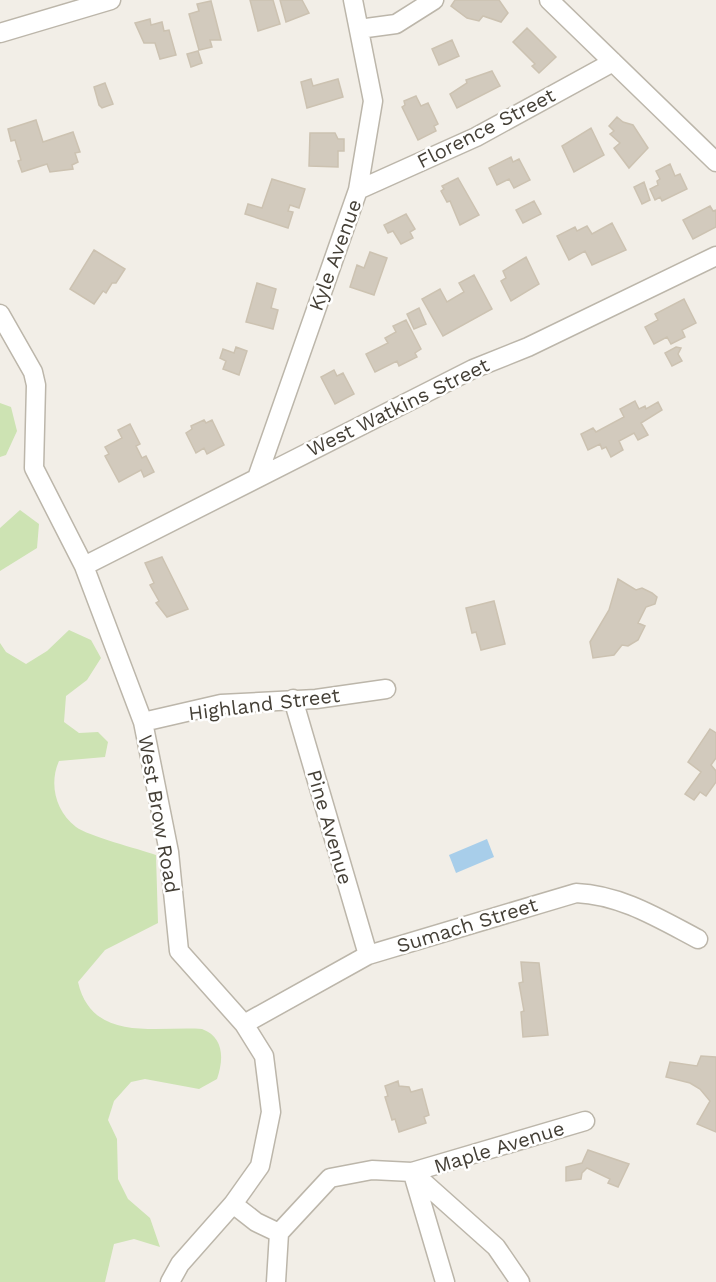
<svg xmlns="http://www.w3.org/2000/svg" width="716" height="1282" viewBox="0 0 716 1282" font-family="'Work Sans',sans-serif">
	<rect width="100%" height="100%" fill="#f2eee7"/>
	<path fill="#cde3b3" d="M0,403l11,4 6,24 -11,24 -6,2z
		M20,510l19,14 -2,24 -37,23v-43z
		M69,630l22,10 10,18 -14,22 -21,16 -2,26 15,11 19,-1 10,10 -3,15 -46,4c-10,22 -4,50 17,66 12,9 63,22 80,28l2,68 -53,27 -27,32c14,61 77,44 124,47 22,8 22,30 15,50l-18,10 -54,-10 -14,3 -17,19 -6,19 9,19 1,40 10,20 22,19 10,29 -26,-8 -20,5 -9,38h-105v-639l6,9 20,12 21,-13z"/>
	<path fill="#a8ceea" d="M487,839l7,18 -38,16 -7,-18z"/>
	<path fill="#d2cabd" stroke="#ccc2b1" stroke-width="1.5" d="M250,0h23l7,24 -22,7z
		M280,0h22l7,13 -23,9z
		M455,0h44l9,13 -7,9 -18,-6 -4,5 -12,-3 -16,-12z
		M211,1l10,39h-11l2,7 -13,3 -10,-36 10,-3 -2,-7z
		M150,19l1,6 11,-3 2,9 5,-1 7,25 -16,4 -5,-16h-11l-9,-20z
		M527,28l29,29 -17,16 -7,-7 3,-2 -22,-22z
		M452,40l7,16 -20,9 -7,-16z
		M198,51l4,12 -11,4 -4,-13z
		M492,71l8,15 -43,22 -7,-14 17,-11 -1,-3z
		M311,79l2,7 25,-7 5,18 -36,11 -6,-26z
		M105,83l8,21 -11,4 -3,-3 -5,-18z
		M416,96l5,10 7,-3 10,21 -4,2 2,5 -18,9 -16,-33 3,-2 -1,-4z
		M617,117l6,5 10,3 15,23 -19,20 -15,-20 6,-5 -10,-9 4,-3 -5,-5z
		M36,120l7,22 30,-10 7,20 -5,1 3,9 -6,3 1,4 -23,3 -3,-8 -25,8 -4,-11 3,-1 -6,-20 -4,1 -3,-12z
		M591,128l13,27 -30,17 -12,-26z
		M310,133h25l3,6h6v12h-6v16l-29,-1z
		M511,157l2,5 6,-3 11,21 -16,8 -5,-9 -12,6 -8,-17z
		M670,164l5,12 5,-2 7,15 -25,12 -2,-4 -5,3 -5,-11 8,-4 -1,-4 3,-2 -4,-8z
		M458,178l21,37 -19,10 -10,-24 -3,1 -6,-11 3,-2 -2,-3z
		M272,179l33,10 -6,19 -9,-3 -2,6 5,1 -5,16 -43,-14 3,-10 14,4z
		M644,182l6,18 -8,4 -8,-17z
		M534,201l7,13 -18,9 -7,-13z
		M710,206l3,5 3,-1v17l-23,12 -10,-19z
		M406,214l9,15 -5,3 3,6 -12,6 -8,-13 -5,2 -4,-8z
		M612,223l14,27 -34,15 -7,-14 -16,9 -12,-24 18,-9 2,4 10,-5 5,8z
		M94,250l31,19 -9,14h-4l-6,10 -3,-2 -9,13 -24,-15z
		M370,252l17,6 -13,37 -24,-8 7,-22 7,3z
		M526,257l13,27 -28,17 -10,-20 5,-3 -3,-7z
		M474,275l18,34 -49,27 -21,-37 18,-10 7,13 17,-10 -5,-9z
		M257,283l19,6 -5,19 7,2 -5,19 -27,-7z
		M684,299l12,24 -14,7 3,7 -14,7 -4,-7 -13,7 -9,-17 13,-7 -3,-6z
		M419,308l7,16 -12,5 -7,-15z
		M406,320l15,29 -6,4 2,4 -18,9 -2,-5 -22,11 -9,-18 22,-11 -3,-5 11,-6 -3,-6z
		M236,347l11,4 -8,24 -16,-6 3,-8 -6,-3 3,-9 11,4z
		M676,347l5,1 -3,6 4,7 -10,5 -7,-13z
		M334,370l3,6 6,-3 11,21 -19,10 -14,-27z
		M635,401l4,8 6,-3 1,3 12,-7 4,8 -21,13 7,12 -10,5 -4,-7 -15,8 4,9 -12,7 -5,-10 -4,2 -2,-5 -12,6 -7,-16 12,-6 3,4 28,-15 -4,-8z
		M204,420l2,3 6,-3 12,25 -17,9 -3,-6 -8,5 -10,-20 6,-4 -1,-3z
		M130,424l10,20 -4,2 6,12 4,-2 8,16 -10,5 -3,-7 -22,12 -14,-26 4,-2 -4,-7 17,-9 -4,-8z
		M162,557l26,52 -21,8 -11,-14 3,-2 -9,-16 4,-2 -9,-20z
		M618,579l18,11 6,-2 10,5 5,4 -2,7 -9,3 -8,16 7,3 -7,14 -10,6 -6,-1 -8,10 -21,3 -3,-16 19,-32z
		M494,601l11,43 -24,6 -5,-18 -4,1 -6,-25z
		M710,729l6,4v25l-5,7 5,6v11l-10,14 -6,-4 -6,8 -9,-6 16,-22 -13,-10z
		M521,962l18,1 9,72 -25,2 -2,-25 3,-1 -5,-28 4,-1z
		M701,1056l15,1v75l-19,-8 13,-23 -10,-12 -10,-6 -24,-6 4,-15 27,4z
		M398,1081l1,5 10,1 2,5 11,-3 7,26 -5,2 2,6 -27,9 -4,-13 -3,1 -7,-23 3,-1 -3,-10z
		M588,1150l41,14 -11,23 -10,-4 2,-4 -23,-11 -5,5 -1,6 -15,2v-14l16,-4z"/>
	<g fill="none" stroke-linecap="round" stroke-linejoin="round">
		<g stroke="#bcb6aa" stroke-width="21">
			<path id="minor" d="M549,0l167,162
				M359,29l37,-5 38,-24
				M0,33l111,-33
				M358,190l118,-53 137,-75
				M0,314l33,58 3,13 -2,83 50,98 59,156 26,130 10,99 65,73 20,32 7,56 -11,54 -27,38 -53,60 -10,18
				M258,475l100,-285 15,-89 -20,-101
				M84,566l389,-197 55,-22 188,-91
				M293,699l75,256
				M143,722l78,-18 95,-5 70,-10
				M244,1024l124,-69 208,-62c45,2 82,25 122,46
				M412,1172l84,75 24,35
				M413,1174l32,108
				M233,1204l23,18 23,11
				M279,1233l51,-55 42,-8 40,2 173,-51
				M276,1282l3,-49"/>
		</g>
		<use href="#minor" stroke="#fff" stroke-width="18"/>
	</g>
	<g text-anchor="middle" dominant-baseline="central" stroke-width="5" stroke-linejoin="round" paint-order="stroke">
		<g font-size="20" fill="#443f36" stroke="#fff">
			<text transform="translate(486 128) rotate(-27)">Florence Street</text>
			<text transform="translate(335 255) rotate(-70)">Kyle Avenue</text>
			<text transform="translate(398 407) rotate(-26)">West Watkins Street</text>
			<text transform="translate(264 704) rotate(-7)">Highland Street</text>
			<text transform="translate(159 814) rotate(80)">West Brow Road</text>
			<text transform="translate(330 827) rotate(74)">Pine Avenue</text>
			<text transform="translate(467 925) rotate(-17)">Sumach Street</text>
			<text transform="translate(499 1147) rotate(-17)">Maple Avenue</text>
		</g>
	</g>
</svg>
